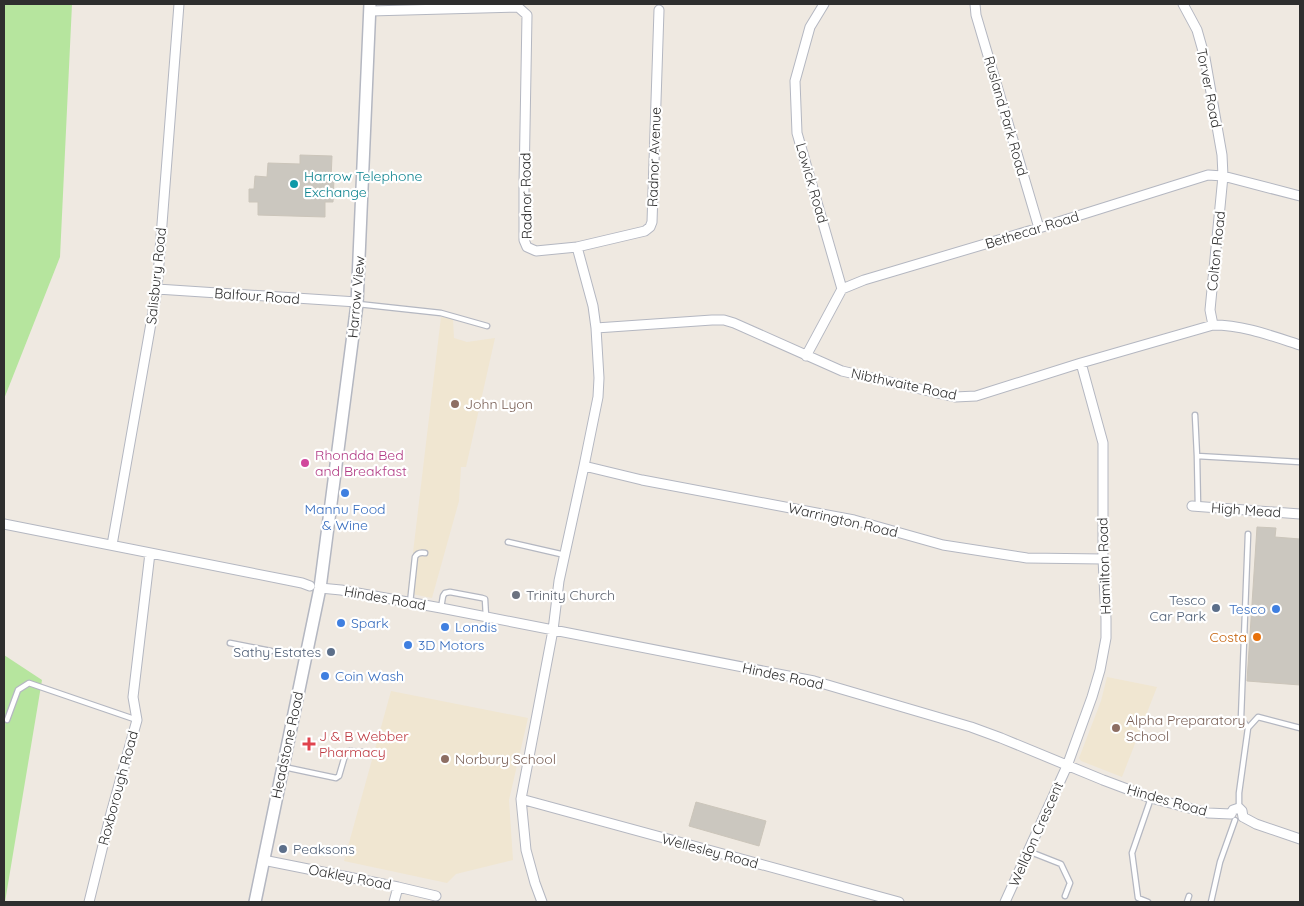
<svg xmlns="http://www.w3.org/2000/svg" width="1304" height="906" viewBox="0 0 1304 906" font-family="Quicksand,sans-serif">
	<rect width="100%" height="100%" fill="#efe9e1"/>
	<path fill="#f0e6d1" d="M441,317l12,2 1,19 13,4 28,-4 -29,129h-5l-2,34 -27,97 -25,-5 5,-32z
		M1107,677l50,10 -35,90 -41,-16 -2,-3 22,-57z
		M391,691l137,27 -19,82 4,60 -57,14 -9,9 -103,-22z"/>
	<path fill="#b6e59e" d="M4,4h68l-12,253 -56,142z
		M4,655l38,25 -37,222h-1z"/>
	<path fill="#cbc7bf" stroke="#cbc5ba" d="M300,155l32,1 -1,23h3l-1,23h-8v15l-67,-2v-13h-9v-13h5l1,-13 12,1 1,-14 32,1z
		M1257,527l19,1 -1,9 25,2v146l-53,-4z
		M696,802l70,19 -7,25 -70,-20z"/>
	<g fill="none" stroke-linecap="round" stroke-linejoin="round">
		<g stroke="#b4b7c1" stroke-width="7">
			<path id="service" d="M358,304l83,9 46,13
				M1195,415l2,41 1,51
				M1197,456l103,6
				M508,542l57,13
				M410,603l5,-46c2,-4 5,-5 10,-4
				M441,608l2,-12 2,-3 5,-1 32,6 3,1 1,18
				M230,643l41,8
				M287,654l18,3
				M7,720l11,-30 11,-7 108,37
				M1248,728l-7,-10 7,-184
				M284,767l52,11 3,-2 7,-24 3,-1 14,1
				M1239,808v-15l9,-65 10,-11 42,11
				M1028,851l33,13 9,19 -5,13
				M1148,902l-10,-4 -6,-45 19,-55
				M1187,902l2,-6
				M1211,902l9,-40 15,-42"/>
		</g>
		<g stroke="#b4b7c1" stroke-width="11">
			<path id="minor" d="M975,4l1,11 63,213
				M1183,4l14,26 8,28 17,97 1,21 -13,134 3,15
				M370,11l148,-4 9,8 -3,170v55l3,7 9,4 41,-4 16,59 3,22 3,50 -1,19 -14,69 -25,115 -6,49 -32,169 5,51 9,33 7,19
				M577,247l68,-16 5,-4 2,-5 7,-212
				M157,289l200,13
				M842,289l22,-9 175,-52 169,-53 15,1 77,20
				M596,328l116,-8h12l10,3 108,48 113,26 21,-1 105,-33 132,-38c30,0 59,11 87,20
				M806,356l36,-67 -45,-156 -2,-52 15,-54 14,-23
				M584,466l58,14 212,40 89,25 84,13 76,1
				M1192,506l108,8
				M4,524l298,59 8,3
				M112,545l45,-256 22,-285
				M320,588l21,2 100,18 373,73 157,46 30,11 102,42 48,18 57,15 23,1
				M521,799l378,103
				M1231,814l2,-4 6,-2 3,3 1,6
				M1243,817l13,7 44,15
				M263,860l135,27 38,9
				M89,902l21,-85 27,-97 -4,-23 17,-144
				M394,902l4,-15
				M1005,902l62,-136 25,-69 8,-27 6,-32v-19l-3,-60v-116l-22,-80"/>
		</g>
		<g stroke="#b4b7c1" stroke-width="14">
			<path id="tertiary" d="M255,902l65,-314 37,-284 13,-300"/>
		</g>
		<use href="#service" stroke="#fff" stroke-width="4.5"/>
		<use href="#minor" stroke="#fff" stroke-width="9"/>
		<use href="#tertiary" stroke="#fff" stroke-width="11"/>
	</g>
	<circle fill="#0f9aa8" stroke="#fff" stroke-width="2" cx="294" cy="184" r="5"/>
	<g fill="#8d6e63" stroke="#fff" stroke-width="2">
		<circle cx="455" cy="404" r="5"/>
		<circle cx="1116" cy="728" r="5"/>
		<circle cx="445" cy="759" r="5"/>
	</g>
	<circle fill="#d1479c" stroke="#fff" stroke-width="2" cx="305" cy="463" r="5"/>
	<g fill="#3f7fe0" stroke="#fff" stroke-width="2">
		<circle cx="345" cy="493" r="5"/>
		<circle cx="1276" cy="609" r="5"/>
		<circle cx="341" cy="623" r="5"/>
		<circle cx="445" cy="627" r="5"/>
		<circle cx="408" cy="645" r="5"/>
		<circle cx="325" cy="676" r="5"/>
	</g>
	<circle fill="#6b7280" stroke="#fff" stroke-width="2" cx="516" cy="595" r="5"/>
	<g fill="#5c6f8a" stroke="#fff" stroke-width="2">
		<circle cx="1216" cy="608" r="5"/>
		<circle cx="331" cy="652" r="5"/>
		<circle cx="283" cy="849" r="5"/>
	</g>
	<circle fill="#e8710a" stroke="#fff" stroke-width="2" cx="1257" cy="637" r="5"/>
	<path fill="#e0444e" stroke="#fff" stroke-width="2" d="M306.5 736.5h5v5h5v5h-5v5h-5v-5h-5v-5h5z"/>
	<g text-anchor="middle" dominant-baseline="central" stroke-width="4.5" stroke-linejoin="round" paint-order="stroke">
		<g font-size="14" fill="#2e2e2e" stroke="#fff">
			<text transform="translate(1209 88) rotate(79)">Torver Road</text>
			<text transform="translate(1006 116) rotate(74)">Rusland Park Road</text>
			<text transform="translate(654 157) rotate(-88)">Radnor Avenue</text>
			<text transform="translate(812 183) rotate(74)">Lowick Road</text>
			<text transform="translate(526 196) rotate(-91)">Radnor Road</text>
			<text transform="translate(1032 230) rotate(-17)">Bethecar Road</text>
			<text transform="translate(1216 251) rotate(-84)">Colton Road</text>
			<text transform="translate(156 276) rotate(-84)">Salisbury Road</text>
			<text transform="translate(257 296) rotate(4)">Balfour Road</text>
			<text transform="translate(356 297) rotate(-85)">Harrow View</text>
			<text transform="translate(904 384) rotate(12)">Nibthwaite Road</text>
			<text transform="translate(1246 510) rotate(4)">High Mead</text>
			<text transform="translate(843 520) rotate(13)">Warrington Road</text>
			<text transform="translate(1104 566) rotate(-92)">Hamilton Road</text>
			<text transform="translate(385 598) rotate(10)">Hindes Road</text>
			<text transform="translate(783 676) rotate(12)">Hindes Road</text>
			<text transform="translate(287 745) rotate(-78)">Headstone Road</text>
			<text transform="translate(118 788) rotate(-75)">Roxborough Road</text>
			<text transform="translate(1167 800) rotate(16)">Hindes Road</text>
			<text transform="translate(1036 834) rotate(-66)">Welldon Crescent</text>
			<text transform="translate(710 851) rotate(15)">Wellesley Road</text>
			<text transform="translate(350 877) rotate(11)">Oakley Road</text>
		</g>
		<g font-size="14" fill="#0d838f" stroke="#fff" text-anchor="start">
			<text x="304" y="176">Harrow Telephone<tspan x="304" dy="16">Exchange</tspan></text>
		</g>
		<g font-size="14" fill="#785e54" stroke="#fff" text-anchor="start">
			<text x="465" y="404">John Lyon</text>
			<text x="1126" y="720">Alpha Preparatory<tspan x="1126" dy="16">School</tspan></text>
			<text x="455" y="759">Norbury School</text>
		</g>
		<g font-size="14" fill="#b23c85" stroke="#fff" text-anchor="start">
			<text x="315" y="455">Rhondda Bed<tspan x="315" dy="16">and Breakfast</tspan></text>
		</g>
		<g font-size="14" fill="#366cbe" stroke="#fff" text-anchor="start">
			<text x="345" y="509" text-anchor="middle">Mannu Food<tspan x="345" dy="16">&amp; Wine</tspan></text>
			<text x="1266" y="609" text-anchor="end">Tesco</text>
			<text x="351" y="623">Spark</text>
			<text x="455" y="627">Londis</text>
			<text x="418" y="645">3D Motors</text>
			<text x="335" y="676">Coin Wash</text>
		</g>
		<g font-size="14" fill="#5b616d" stroke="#fff" text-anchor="start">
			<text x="526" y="595">Trinity Church</text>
		</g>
		<g font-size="14" fill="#4e5e75" stroke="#fff" text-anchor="end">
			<text x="1206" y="600">Tesco<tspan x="1206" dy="16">Car Park</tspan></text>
			<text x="321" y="652">Sathy Estates</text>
			<text x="293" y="849" text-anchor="start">Peaksons</text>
		</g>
		<g font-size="14" fill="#c56008" stroke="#fff" text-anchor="end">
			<text x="1247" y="637">Costa</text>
		</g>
		<g font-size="14" fill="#be3a42" stroke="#fff" text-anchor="start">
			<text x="319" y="736">J &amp; B Webber<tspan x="319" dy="16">Pharmacy</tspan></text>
		</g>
	</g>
	<rect width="1304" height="906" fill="none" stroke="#2e2e2e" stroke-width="10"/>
</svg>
